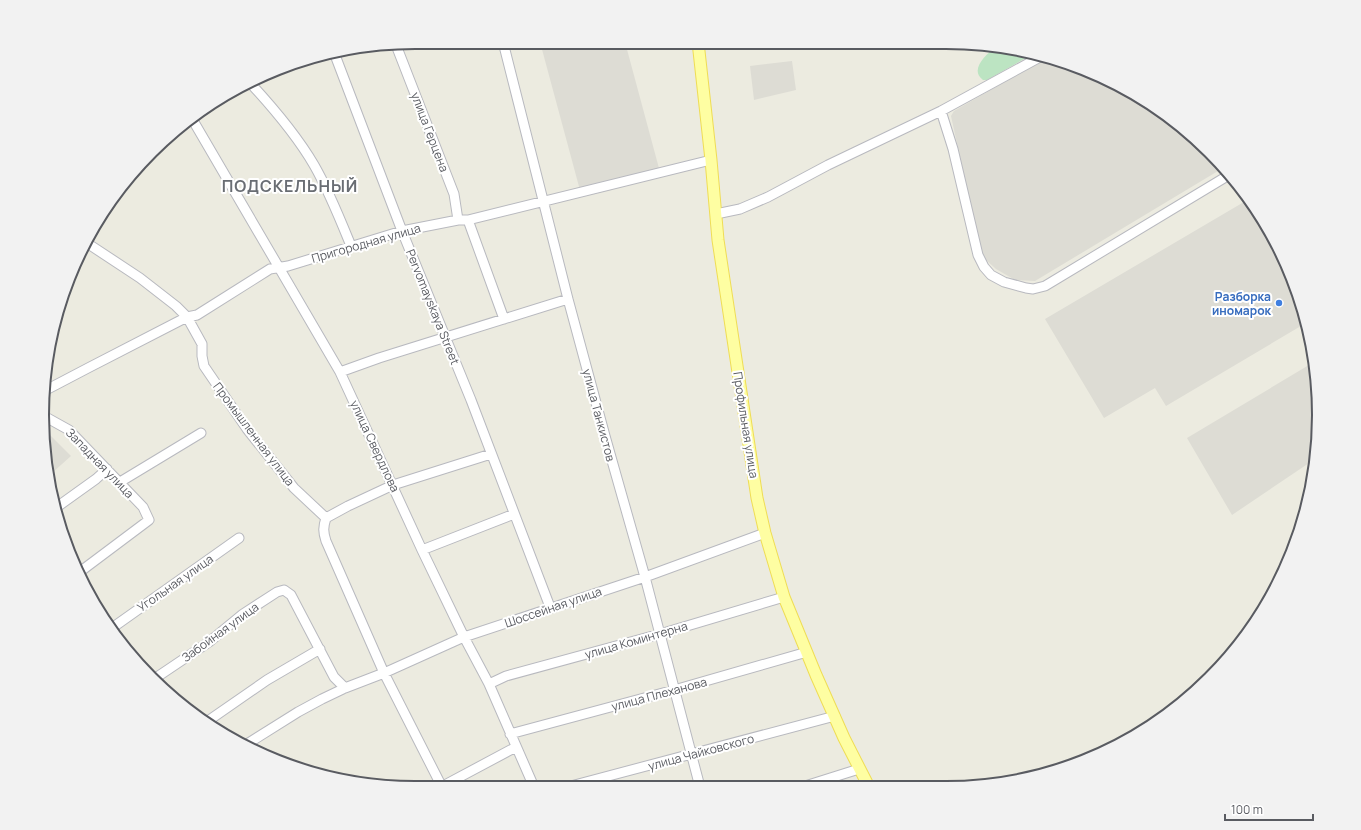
<svg xmlns="http://www.w3.org/2000/svg" width="1361" height="830" viewBox="0 0 1361 830" font-family="Manrope,sans-serif">
	<rect width="100%" height="100%" fill="#ecebe0"/>
	<path fill="#dddcd4" d="M540,42h85l35,130 -79,22z
		M1046,58l20,4 87,43 57,46 13,17 -188,113 -20,-1 -19,-11 -11,-10 -5,-11 -29,-132 3,-5z
		M792,61l4,29 -42,10 -4,-34z
		M1249,199l7,9 35,64 15,51 -140,83 -11,-18 -51,30 -59,-99z
		M1314,362l5,53 -4,44 -83,56 -45,-77z
		M45,430l26,26 -19,17z"/>
	<path fill="#bce4c2" d="M995,48l36,7 -44,25h-4c-14,-10 3,-26 12,-32z"/>
	<g fill="none" stroke-linecap="round" stroke-linejoin="round">
		<g stroke="#b8b9bf" stroke-width="11">
			<path id="minor" d="M503,42l65,257 37,137 40,141 55,210
				M396,45l58,149 4,26
				M335,55l67,176 69,169 79,207
				M252,85c23,25 45,51 62,80 15,26 26,54 37,81
				M941,111l12,38 25,106 6,12 7,8 13,7 22,6 7,1 12,-3 184,-111
				M191,117l149,255 82,178 42,87 25,47 45,103
				M716,214l24,-5 28,-12 60,-32 113,-54 99,-54
				M468,220l36,99
				M87,243l53,35 36,28 11,11 15,27v12l2,10 43,63 47,59 32,30c-3,9 -3,14 0,23l58,132 58,114
				M340,372l39,-14 189,-59
				M46,390l42,-22 99,-51 10,-2 73,-46 18,-3 114,-35 56,-11h10l243,-60
				M42,415l27,15 74,77 6,13 -68,51
				M120,482l81,-49
				M57,507l39,-28 11,-10
				M326,518l22,-12 45,-21 98,-31
				M422,550l92,-36
				M112,628l127,-90
				M157,677l52,-35 34,-28 34,-22 7,-2 7,5 43,82 11,11
				M489,684l17,-8 154,-42 124,-37
				M205,723l62,-43 53,-31
				M510,734l164,-44 133,-38
				M247,744l51,-32 24,-13 23,-11 39,-15 80,-36 181,-60 120,-44
				M441,787l75,-40
				M567,787l268,-71
				M802,787l57,-18"/>
		</g>
		<g stroke="#efdd55" stroke-width="13">
			<path id="major" d="M698,42l13,118 7,80 39,258 8,35 19,64 32,78 28,63 25,49"/>
		</g>
		<use href="#minor" stroke="#fff" stroke-width="9"/>
		<use href="#major" stroke="#fefea2" stroke-width="11"/>
	</g>
	<circle fill="#3f7fe0" stroke="#fff" stroke-width="1.5" cx="1279" cy="303" r="4"/>
	<g text-anchor="middle" dominant-baseline="central" stroke-width="4" stroke-linejoin="round" paint-order="stroke">
		<g font-size="12" fill="#595b61" stroke="#fff">
			<text transform="translate(430 132) rotate(69)">улица Герцена</text>
			<text transform="translate(366 243) rotate(-16)">Пригородная улица</text>
			<text transform="translate(433 307) rotate(68)">Pervomayskaya Street</text>
			<text transform="translate(599 415) rotate(75)">улица Танкистов</text>
			<text transform="translate(746 425) rotate(81)">Профильная улица</text>
			<text transform="translate(254 434) rotate(53)">Промышленная улица</text>
			<text transform="translate(375 446) rotate(65)">улица Свердлова</text>
			<text transform="translate(100 463) rotate(46)">Западная улица</text>
			<text transform="translate(175 583) rotate(-35)">Угольная улица</text>
			<text transform="translate(553 607) rotate(-19)">Шоссейная улица</text>
			<text transform="translate(220 632) rotate(-36)">Забойная улица</text>
			<text transform="translate(636 640) rotate(-16)">улица Коминтерна</text>
			<text transform="translate(659 694) rotate(-15)">улица Плеханова</text>
			<text transform="translate(701 752) rotate(-15)">улица Чайковского</text>
		</g>
		<g font-size="12" font-weight="bold" fill="#366cbe" stroke="#fff" text-anchor="end">
			<text x="1271" y="296">Разборка<tspan x="1271" dy="14">иномарок</tspan></text>
		</g>
		<g font-size="16" font-weight="bold" letter-spacing="1" fill="#696d73" stroke="#fff">
			<text x="290" y="186">ПОДСКЕЛЬНЫЙ</text>
		</g>
	</g>
	<path d="M0 0H1361V830H0ZM415 49H946A366 366 0 0 1 1312 415V415A366 366 0 0 1 946 781H415A366 366 0 0 1 49 415V415A366 366 0 0 1 415 49Z" fill="#f2f2f2" fill-rule="evenodd"/>
	<path fill="none" stroke="#595b61" stroke-width="2" d="M415 49H946A366 366 0 0 1 1312 415V415A366 366 0 0 1 946 781H415A366 366 0 0 1 49 415V415A366 366 0 0 1 415 49Z"/>
	<path d="M1225 814v6h88v-6" fill="none" stroke="#595b61" stroke-width="2"/>
	<text x="1231" y="814" font-size="12" fill="#595b61" stroke="#ffffff" stroke-width="3" paint-order="stroke">100 m</text>
</svg>
